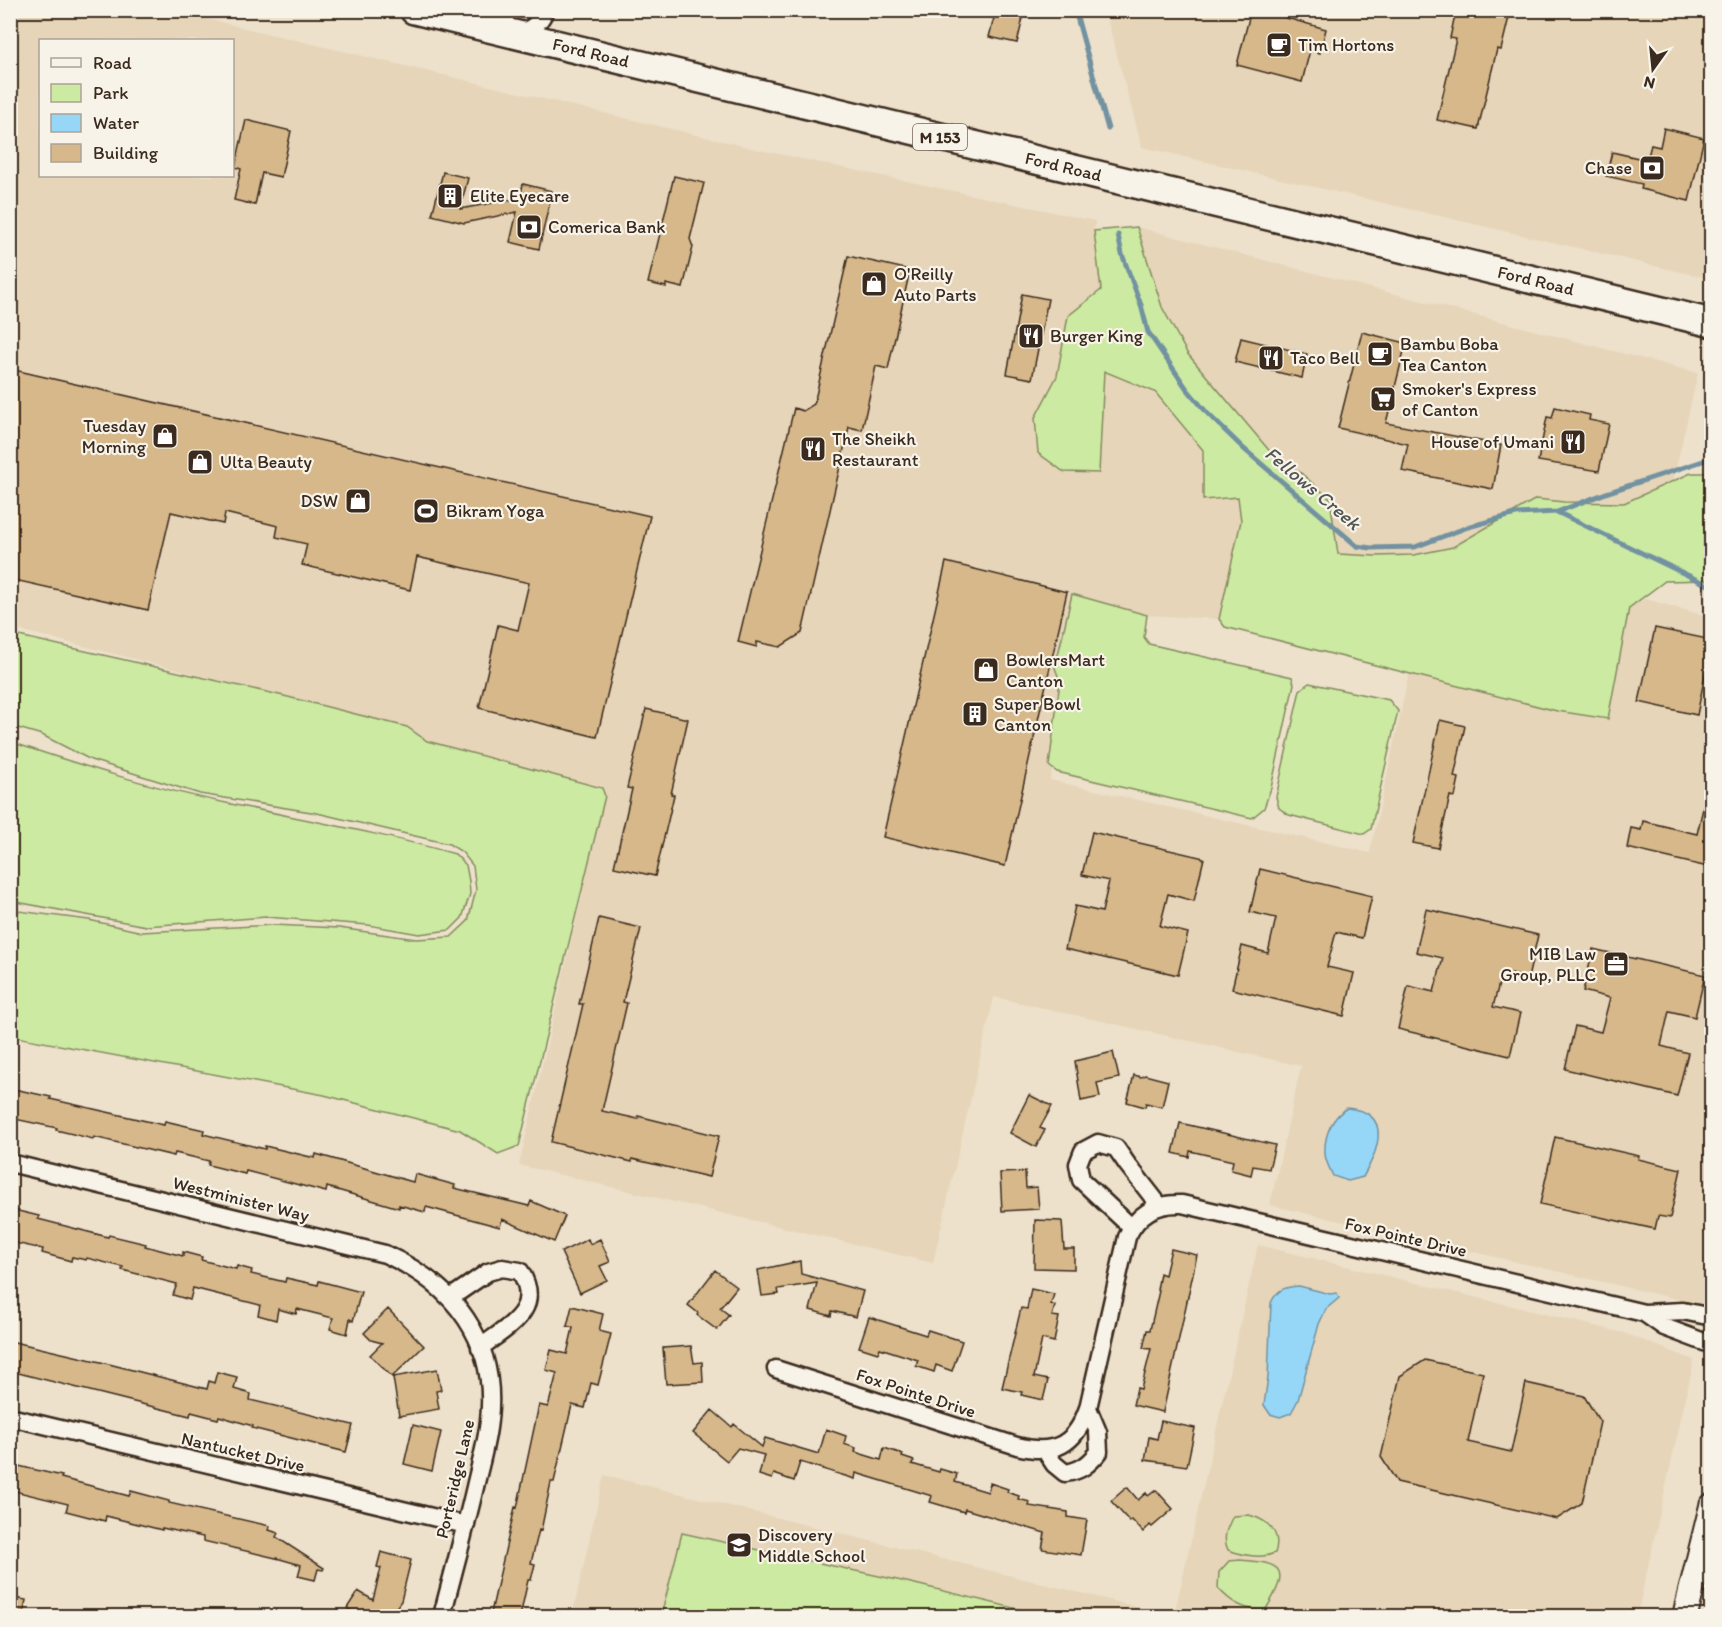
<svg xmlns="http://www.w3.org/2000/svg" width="1722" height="1627" viewBox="0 0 1722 1627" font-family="Itim,sans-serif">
	<rect width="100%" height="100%" fill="#ede1cc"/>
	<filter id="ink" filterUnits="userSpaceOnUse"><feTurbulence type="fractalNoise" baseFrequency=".0167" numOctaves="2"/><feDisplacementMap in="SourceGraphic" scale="12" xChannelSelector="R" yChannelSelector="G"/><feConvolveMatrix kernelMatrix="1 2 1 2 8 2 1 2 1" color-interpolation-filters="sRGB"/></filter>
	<g filter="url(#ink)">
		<path fill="#e6d5b8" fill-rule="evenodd" d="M11,11h162l587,139 335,71 -1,10 7,59 -33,26 -11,60 -22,42 64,54 5,-102 51,22 48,58v50l35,-3 3,24 -22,98 -72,-4 -57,-15 -40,180 320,73 39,-179 148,37 51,7 20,-110 17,-9 66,18 1,669 -5,20 -437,-101 31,-139 -307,-69 -61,266 -414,-98 86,-369 -174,-46 -25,-23 -395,-99zM40,40h192v136h-192z
			M1105,11h606v268l-569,-132z
			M1137,227l561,146 -25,108 -49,22 -60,-1 -28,-3 -83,48 -39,8 -38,1 -39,-2 -7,-55 -29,-26 -28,-18 -86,-102 -25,-46z
			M1258,1245l366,88 70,27 -57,256h-1065l32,-141 570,141z"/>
		<path fill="#cceaa2" stroke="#848a60" stroke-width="1.5" d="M1137,227l25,80 25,46 86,102 28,18 29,26 8,55 38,2 38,-1 39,-8 83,-48 28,3 60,1 67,-30h20v107l-46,1 -36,27 -21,111 -51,-8 -332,-84 -6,-8 22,-98 -3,-24 -35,3v-50l-48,-58 -51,-21 -5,102 -35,-1 -26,-19 -3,-35 22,-42 11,-60 33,-26 -7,-59z
			M1072,594l75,21 -3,22 5,7 143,33 2,7 -23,104 -7,20 -12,10 -195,-46 -8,-6 11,-85 -5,-13z
			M19,636l265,60 123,31 20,14 175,47 3,8 -86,350 -21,8 -38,-24 -136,-35 -313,-59v-126l78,10 53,12 131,-7 66,3 77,11 35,-2 17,-16 8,-31 -3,-24 -11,-14 -13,-8 -132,-31 -117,-19 -109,-34 -49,-25 -31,-9v-88z
			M1309,683l80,17 9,11 -27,118 -7,5 -75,-19 -10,-7 -3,-11 24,-107z
			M11,742c72,24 145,47 220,62 75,16 150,29 224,50l11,11 3,16 1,13 -8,24 -12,12 -31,4 -51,-9 -102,-8 -120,9 -135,-25 -1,-77 2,-2 -2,-2z
			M1249,1515c19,5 33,18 26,38 -14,6 -33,2 -47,-3 -6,-12 -1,-22 5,-34z
			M682,1533l229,50 136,33h-386z
			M1240,1560c44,3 50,9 26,49 -20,3 -35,-6 -48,-21l1,-16 10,-11z"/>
		<path fill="#96d7f8" stroke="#7292a1" stroke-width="1.5" d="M1347,1108c6,1 14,2 19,5 24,13 7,47 -3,64l-15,4 -15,-5c-3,-7 -8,-15 -8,-23 -1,-18 7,-36 22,-45z
			M1299,1286l31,8 7,-1 2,5 -13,11 -7,15 -21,76 -7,13 -11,4 -10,-3 -6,-9 4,-28 3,-74c6,-14 14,-16 28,-17z"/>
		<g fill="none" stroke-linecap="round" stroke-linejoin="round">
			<path stroke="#7292a1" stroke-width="5" d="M1075,10l33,119
				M1118,235l4,19 19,51 7,27 39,57 21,25 36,35 113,97 14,2 44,-1 53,-20 48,-13 41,-2 49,-19 106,-35
				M1557,512l155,75"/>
		</g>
		<path fill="#d6b88a" stroke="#3b2a1e" stroke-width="1.5" d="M996,10h29l-8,33 -28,-6z
			M1251,10h7l68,19 -6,24 -10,-3 -8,32 -65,-17z
			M1456,10h24l29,7 -8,33 -4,-1 -19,80 -41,-9 19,-81 -6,-1z
			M246,120l45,11 -10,46 -19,-4 -7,32 -21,-5 7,-31 -6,-2z
			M1664,128l40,10 -15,63 -48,-12 1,-5 -36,-8 6,-24 35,8 4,-15 9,2z
			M443,172l25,6 -8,31 60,-11 3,-14 29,7 -13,58 -29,-7 7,-30 -53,11 -32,-8z
			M674,176l30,7 -14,56 3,8 -10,41 -17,-4v3l-18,-4z
			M848,256l62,14 -22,99 -12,-3 -14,64 -13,-3 -47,206 -22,14 -23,-5v5l-19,-5 56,-234 9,3 11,-7z
			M1022,294l26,5 -16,80 -25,-5z
			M1362,332l44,11 -20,80 115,22 -8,44 -91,-18 6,-27 -70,-16z
			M1241,338l66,16 -5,24 -67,-16z
			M10,369l640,147 -53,221 -118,-29 19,-83 20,5 11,-47 -112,-26 -7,33 -108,-25 5,-21 -31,-7 2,-11 -53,-13 -2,11 -52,-12 -23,98 -138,-31z
			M1555,407l35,8 -1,5 20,4 -10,47 -61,-10 9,-44 5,1z
			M946,562l121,30 -62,274 -122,-29z
			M1655,628l57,12 -15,75 -58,-13z
			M646,709l42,10 -17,75 3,1 -19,81 -41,-9 18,-78 -5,-1z
			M1440,720l25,6 -11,51 5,1 -4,19 -5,-1 -12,52 -25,-5z
			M1706,795l6,1v72l-85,-20 4,-20 10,2 2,-9 54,13z
			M1092,832l112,26 -10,43 -26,-7 -8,32 28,7 -10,42 -113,-26 10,-43 27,6 7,-31 -27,-6z
			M1260,869l112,27 -10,42 -26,-6 -9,35 27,6 -10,43 -112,-27 10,-43 26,7 8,-35 -26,-6z
			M1426,909l112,26 -10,43 -26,-6 -9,35 27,6 -10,43 -112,-27 10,-43 26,6 9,-34 -27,-6z
			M599,918l42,10 -18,74 4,1 -25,108 36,8v-3l81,20 -10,41 -77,-18v3l-81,-20 32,-138h-4z
			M1593,949l112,26 -10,42 -26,-6 -8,35 27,7 -11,43 -112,-27 10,-43 26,6 9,-34 -27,-7z
			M1113,1052l6,26 -22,5 3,14 -19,4 -6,-40z
			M1134,1075l7,2 4,-2 23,6 -6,26 -16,-4 -1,4 -18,-5z
			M14,1089l37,8 -1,2 114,26 1,-4 39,9 -1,4 62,15v-3l50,12 1,-4 97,28 2,-8 40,11 -1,3 75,18 2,-5 34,15 -11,26 -52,-23 -2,8 -74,-20 -1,5 -26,-7v3l-72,-21 -1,5 -80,-21 -1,3 -37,-9 1,-4 -34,-8 -1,3 -80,-19 -1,2 -37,-9 1,-2 -47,-10v-14z
			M1029,1095l23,11 -12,22 5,2 -9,17 -26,-14z
			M1180,1123l95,22 -6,24 -16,-3 -2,9 -20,-5 2,-9 -43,-10 -1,6 -16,-4z
			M1555,1137l84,19 -1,3 43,10 -11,49 -12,-2 -3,13 -115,-25z
			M1025,1172l1,16 11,-1 2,22 -37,2 -2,-38z
			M10,1209l29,7 -1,3 70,18 1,-2 37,9 -1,2 38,10v-4l19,5 -1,3 35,9 1,-3 15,4 -1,4 34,8 1,-4 32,7 1,-4 42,11 -8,29 -3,-2 -3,15 -17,-5 3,-11 -36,-9 -1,5 -18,-5 -2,11 -18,-5 2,-10 -67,-17 -3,12 -17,-5 4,-11 -55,-14 1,-3 -36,-9 -1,2 -14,-3 -1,4 -29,-8 1,-4 -33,-7z
			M1035,1220l27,1 2,28h10v20l-40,-1z
			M588,1239l2,5 10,-5 10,23 -10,4 7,14 -27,13 -19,-41z
			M1171,1249l26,6 -34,157 -30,-7 4,-17 4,1 10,-40 -8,-1 4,-18h3l9,-39 -2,-1 3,-17 5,2z
			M800,1261l1,13 62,17 -7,26 -24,-6 -1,5 -21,-6 7,-27 -39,6 1,5 -17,2 -4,-26z
			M715,1270l22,17 -17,21 9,7 -12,15 -20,-15 1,-2 -10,-8z
			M1031,1289l23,5 -3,10 4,2 -3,10 7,1 -5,25 -12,-3 -8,38 14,3 -5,20 -22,-5 1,-3 -20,-4 19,-80 6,1z
			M572,1306l31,8 -4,17 12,3 -13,51 -7,-2 -6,25 -13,-3 -18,77h-3l-10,49 -2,-1 -8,33 4,1 -4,16h-3l-8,37h-30l25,-110 2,1 22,-103 9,2 9,-34 -11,-3 5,-20 16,4 6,-26 -6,-2z
			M388,1309l36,37 -32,31 -22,-22 12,-12 -11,-3 -7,-7z
			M869,1317l57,18 2,-5 34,11 -10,30 -16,-6 -2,7 -18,-6 2,-6 -38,-12 -2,5 -19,-6z
			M10,1341l95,22 102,26 2,-8 5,2 3,-11 20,5 -3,12 17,5 -1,6 103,25 -7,27 -94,-24 1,-2 -34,-10 -1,3 -27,-7 -1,4 -180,-45z
			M691,1346l3,17 8,-1 1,20 -37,2 -3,-36z
			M1425,1360l58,13 -15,69 43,10 15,-69 58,13 16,26 -18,81 -25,16 -160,-37 -16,-25 19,-81z
			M437,1369l4,21 -5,1 3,18 -40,7 -6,-39z
			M712,1410l20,17 2,-3 28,23 3,-9 54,16 7,-25 20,7 -2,8 12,4 -1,4 26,8 3,-12 19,6 -1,3 12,4 -2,3 27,8 1,-3 17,5 -2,8 33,10 2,-9 18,6 -1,3 12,4 -1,3 12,3 -1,4 39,6v5l19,3 -6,35 -39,-6 3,-16 -80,-24 -1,3 -34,-10 2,-6 -76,-23 -1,6 -55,-17 -6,19 -20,-7 -2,5 -13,-4 5,-20 -26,-7 -11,13 -34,-28z
			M1161,1421l34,7 -8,38 -42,-6 4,-23 8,2z
			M413,1425l28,7 -9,39 -28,-7z
			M10,1464l52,12 -1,2 68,18 2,-5 38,10v2l101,23 -1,4 9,3 -2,4 48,31 -1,2 -5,-1 -3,11 -17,-4 3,-11 -21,-6 -77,-18v-4l-41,-9v2l-56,-14 -1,5 -39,-10 2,-7 -58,-14z
			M1127,1487l11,13 8,-7 2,3 8,-6 17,19 -21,18 -2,-2 -7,7 -11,-12 -2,2 -19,-21z
			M381,1552l30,8 -10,41 -9,12 5,4h-37l-13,-9 11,-17 15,9 8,-32 -4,-1z
			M10,1597l16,3 -3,17h-13z"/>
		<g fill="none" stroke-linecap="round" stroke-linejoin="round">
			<g stroke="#3b2a1e" stroke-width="21">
				<path id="minor" d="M501,10l6,16 7,9c14,-4 26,-10 31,-25
					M10,1163l375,91c69,31 113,87 104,166 -2,22 -9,45 -14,67 -10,43 -22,86 -33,129
					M1131,1227l-50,-47 -3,-16 5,-13 15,-8 18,5 11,16 32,41
					M450,1298l38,-26 14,-4 18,3c24,39 -12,55 -40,77
					M1712,1317l-29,-6 -39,2 20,14 48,18
					M776,1369l241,77c37,9 58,0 71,-38l39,-171c11,-24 29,-34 55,-33l462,109
					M10,1417l456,108
					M1045,1450l9,14 11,9c16,-2 24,-9 34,-21l-1,-20 -10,-24"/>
			</g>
			<g stroke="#3b2a1e" stroke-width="28">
				<path id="secondary" d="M1685,1616l27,-110"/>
			</g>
			<g stroke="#3b2a1e" stroke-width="32">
				<g id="primary">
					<path id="s1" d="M414,10l1298,313"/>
				</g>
			</g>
			<use href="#minor" stroke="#f7f3e8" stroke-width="16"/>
			<use href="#secondary" stroke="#f7f3e8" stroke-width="24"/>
			<use href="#primary" stroke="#f7f3e8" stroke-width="27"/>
		</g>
	</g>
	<defs>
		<g id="cafe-square" transform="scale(1.35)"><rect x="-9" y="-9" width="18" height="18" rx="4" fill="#3b2a1e" stroke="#f7f3e8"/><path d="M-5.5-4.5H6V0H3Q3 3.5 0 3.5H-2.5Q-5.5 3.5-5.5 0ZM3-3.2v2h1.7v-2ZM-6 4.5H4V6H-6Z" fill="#fff"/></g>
		<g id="bank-square" transform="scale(1.35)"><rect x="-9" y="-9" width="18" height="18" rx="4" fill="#3b2a1e" stroke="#f7f3e8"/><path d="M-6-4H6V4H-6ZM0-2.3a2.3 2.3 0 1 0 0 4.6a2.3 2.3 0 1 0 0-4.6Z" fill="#fff"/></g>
		<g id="building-square" transform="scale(1.35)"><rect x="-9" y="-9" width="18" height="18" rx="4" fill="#3b2a1e" stroke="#f7f3e8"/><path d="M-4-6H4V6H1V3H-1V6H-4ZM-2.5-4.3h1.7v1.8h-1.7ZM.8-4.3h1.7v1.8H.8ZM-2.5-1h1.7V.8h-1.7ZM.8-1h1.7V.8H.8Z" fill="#fff"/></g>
		<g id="shop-square" transform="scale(1.35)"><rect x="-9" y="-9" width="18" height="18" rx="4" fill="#3b2a1e" stroke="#f7f3e8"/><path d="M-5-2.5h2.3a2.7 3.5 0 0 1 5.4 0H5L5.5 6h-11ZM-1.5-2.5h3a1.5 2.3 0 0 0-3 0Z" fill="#fff"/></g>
		<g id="restaurant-square" transform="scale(1.35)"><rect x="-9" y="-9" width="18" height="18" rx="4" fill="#3b2a1e" stroke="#f7f3e8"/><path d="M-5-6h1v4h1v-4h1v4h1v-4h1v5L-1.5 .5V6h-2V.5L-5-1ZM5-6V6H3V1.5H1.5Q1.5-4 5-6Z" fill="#fff"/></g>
		<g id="supermarket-square" transform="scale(1.35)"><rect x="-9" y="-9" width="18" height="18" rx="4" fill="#3b2a1e" stroke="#f7f3e8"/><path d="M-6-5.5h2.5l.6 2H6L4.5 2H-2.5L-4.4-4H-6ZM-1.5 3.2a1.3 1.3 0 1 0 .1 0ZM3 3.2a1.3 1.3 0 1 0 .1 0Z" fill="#fff"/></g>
		<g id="stadium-square" transform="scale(1.35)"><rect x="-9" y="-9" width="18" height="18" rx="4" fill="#3b2a1e" stroke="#f7f3e8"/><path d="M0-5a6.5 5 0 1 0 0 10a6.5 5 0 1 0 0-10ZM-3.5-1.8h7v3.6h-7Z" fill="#fff"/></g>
		<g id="office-square" transform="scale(1.35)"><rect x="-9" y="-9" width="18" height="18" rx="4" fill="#3b2a1e" stroke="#f7f3e8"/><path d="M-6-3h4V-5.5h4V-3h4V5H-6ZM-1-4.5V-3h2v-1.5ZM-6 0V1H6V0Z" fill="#fff"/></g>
		<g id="school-square" transform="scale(1.35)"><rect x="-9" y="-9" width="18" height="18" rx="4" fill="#3b2a1e" stroke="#f7f3e8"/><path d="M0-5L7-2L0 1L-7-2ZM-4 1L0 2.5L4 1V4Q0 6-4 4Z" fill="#fff"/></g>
	</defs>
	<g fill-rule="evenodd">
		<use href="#cafe-square" x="1279" y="45"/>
		<use href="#bank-square" x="1652" y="168"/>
		<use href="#building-square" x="450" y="196"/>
		<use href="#bank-square" x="529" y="227"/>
		<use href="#shop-square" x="874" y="284"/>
		<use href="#restaurant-square" x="1031" y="336"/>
		<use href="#cafe-square" x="1380" y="354"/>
		<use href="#restaurant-square" x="1271" y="358"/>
		<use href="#supermarket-square" x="1383" y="399"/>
		<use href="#shop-square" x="165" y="436"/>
		<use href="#restaurant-square" x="1573" y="442"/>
		<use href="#restaurant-square" x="813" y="449"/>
		<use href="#shop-square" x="200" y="462"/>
		<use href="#shop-square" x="358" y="501"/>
		<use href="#stadium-square" x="426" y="511"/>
		<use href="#shop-square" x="986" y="670"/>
		<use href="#building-square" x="975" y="714"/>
		<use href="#office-square" x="1616" y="964"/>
		<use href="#school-square" x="739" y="1545"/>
	</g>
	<g text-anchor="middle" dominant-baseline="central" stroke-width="4.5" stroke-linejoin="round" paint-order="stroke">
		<rect fill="#f7f3e8" stroke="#73665b" stroke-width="1.5" x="913" y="124" width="54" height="26" rx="4.5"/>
		<g font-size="16" font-weight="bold" fill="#3b2a1e">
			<text x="940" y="137">M 153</text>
		</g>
		<g font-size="18" fill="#3b2a1e" stroke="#f7f3e8" text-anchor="start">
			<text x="1298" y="45">Tim Hortons</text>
			<text x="1632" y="168" text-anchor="end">Chase</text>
			<text x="470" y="196">Elite Eyecare</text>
			<text x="548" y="227">Comerica Bank</text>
			<text x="894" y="274">O'Reilly<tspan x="894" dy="21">Auto Parts</tspan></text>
			<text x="1050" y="336">Burger King</text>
			<text x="1400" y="344">Bambu Boba<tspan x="1400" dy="21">Tea Canton</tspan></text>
			<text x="1290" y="358">Taco Bell</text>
			<text x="1402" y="389">Smoker's Express<tspan x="1402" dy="21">of Canton</tspan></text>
			<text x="146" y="426" text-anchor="end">Tuesday<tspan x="146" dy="21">Morning</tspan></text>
			<text x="832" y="439">The Sheikh<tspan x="832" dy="21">Restaurant</tspan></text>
			<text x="1554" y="442" text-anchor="end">House of Umani</text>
			<text x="220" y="462">Ulta Beauty</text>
			<text x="338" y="501" text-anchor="end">DSW</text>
			<text x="446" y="511">Bikram Yoga</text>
			<text x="1006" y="660">BowlersMart<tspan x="1006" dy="21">Canton</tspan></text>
			<text x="994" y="704">Super Bowl<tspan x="994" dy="21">Canton</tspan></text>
			<text x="1596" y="954" text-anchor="end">MIB Law<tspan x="1596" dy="21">Group, PLLC</tspan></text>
			<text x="758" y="1535">Discovery<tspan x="758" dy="21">Middle School</tspan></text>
		</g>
		<g font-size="18" fill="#3b2a1e" stroke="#f7f3e8">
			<text stroke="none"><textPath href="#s1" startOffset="182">Ford Road</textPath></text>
			<text stroke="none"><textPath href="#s1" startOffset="668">Ford Road</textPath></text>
			<text stroke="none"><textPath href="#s1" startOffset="1154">Ford Road</textPath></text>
			<text transform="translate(241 1199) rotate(14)">Westminister Way</text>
			<text transform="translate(1406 1237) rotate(13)">Fox Pointe Drive</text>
			<text transform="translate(916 1393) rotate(18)">Fox Pointe Drive</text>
			<text transform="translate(243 1452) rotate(13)">Nantucket Drive</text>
			<text transform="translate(455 1479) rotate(-77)">Porteridge Lane</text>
		</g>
		<g font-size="20" font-style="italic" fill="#525554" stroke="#f7f3e8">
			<text transform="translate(1313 488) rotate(40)">Fellows Creek</text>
		</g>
	</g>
	<rect width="1722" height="1627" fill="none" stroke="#f7f3e8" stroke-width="36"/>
	<rect x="18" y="18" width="1686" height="1591" fill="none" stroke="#3b2a1e" stroke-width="2" filter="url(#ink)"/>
	<rect x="39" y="39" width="195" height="138" fill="#f7f3e8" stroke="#aca397" stroke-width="1.5"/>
	<rect x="51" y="58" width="30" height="9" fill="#f7f3e8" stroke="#aca397" stroke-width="1.5"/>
	<text x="93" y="69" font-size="18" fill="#3b2a1e">Road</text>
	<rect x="51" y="84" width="30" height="18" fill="#cceaa2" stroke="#aca397" stroke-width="1.5"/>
	<text x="93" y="99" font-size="18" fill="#3b2a1e">Park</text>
	<rect x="51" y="114" width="30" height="18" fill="#96d7f8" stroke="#aca397" stroke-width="1.5"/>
	<text x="93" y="129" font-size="18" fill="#3b2a1e">Water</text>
	<rect x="51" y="144" width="30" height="18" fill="#d6b88a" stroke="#aca397" stroke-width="1.5"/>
	<text x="93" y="159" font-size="18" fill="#3b2a1e">Building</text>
	<g transform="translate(1653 69) rotate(195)" stroke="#f7f3e8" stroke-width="4.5" paint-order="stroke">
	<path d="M0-4.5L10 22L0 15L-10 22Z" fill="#3b2a1e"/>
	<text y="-9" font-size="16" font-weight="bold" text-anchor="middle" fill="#3b2a1e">N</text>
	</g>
</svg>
